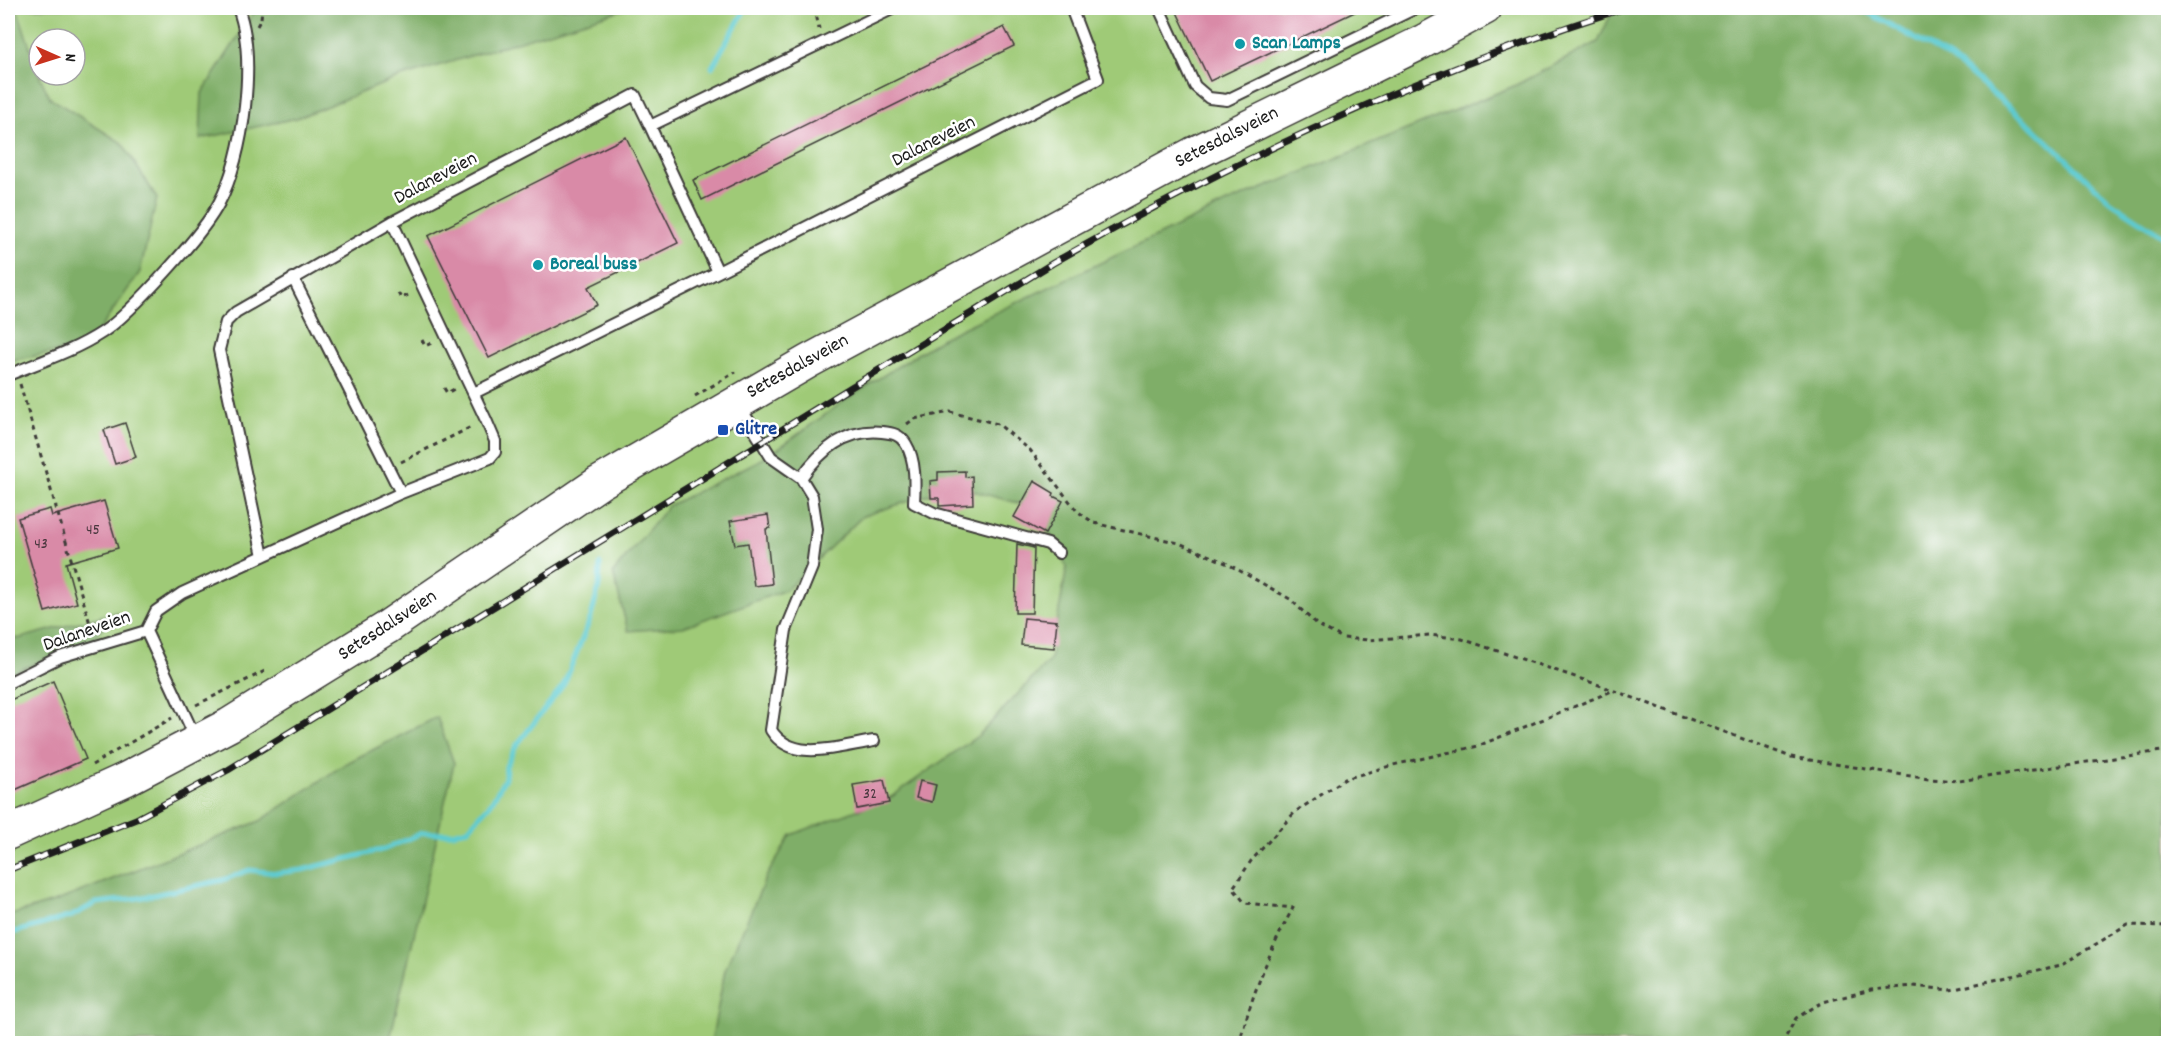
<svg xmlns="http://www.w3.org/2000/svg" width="2176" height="1051" viewBox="0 0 2176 1051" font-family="Dekko,sans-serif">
	<rect width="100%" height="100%" fill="#fff"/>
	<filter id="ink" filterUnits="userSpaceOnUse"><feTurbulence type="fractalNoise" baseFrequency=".0167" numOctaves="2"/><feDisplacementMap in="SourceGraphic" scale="12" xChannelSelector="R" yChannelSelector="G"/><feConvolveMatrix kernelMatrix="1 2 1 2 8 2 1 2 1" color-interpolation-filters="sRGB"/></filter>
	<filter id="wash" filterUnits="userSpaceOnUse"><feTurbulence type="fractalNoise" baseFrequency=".008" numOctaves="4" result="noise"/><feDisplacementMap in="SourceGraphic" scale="24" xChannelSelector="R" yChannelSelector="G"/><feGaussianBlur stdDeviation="1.35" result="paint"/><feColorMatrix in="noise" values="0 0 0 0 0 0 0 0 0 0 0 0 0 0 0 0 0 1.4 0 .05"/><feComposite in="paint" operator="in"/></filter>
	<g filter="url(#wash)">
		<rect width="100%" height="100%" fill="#f8e8d6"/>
		<path fill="#9fca77" stroke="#5e734a" stroke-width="1.5" fill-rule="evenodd" d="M8,8h2160v1035h-2160zM39,39h36v36h-36z"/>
		<path fill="#7fae68" stroke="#4e6542" stroke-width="1.5" d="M8,8h9l22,67 11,23 72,45 35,55 -17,74 -52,74 -80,15z
			M253,8h375l-230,70 -101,40 -97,21 2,-46 52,-81z
			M1614,8h554v1035h-1457l14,-73 42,-95 24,-40 100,-38 88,-62 71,-75 17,-93 -31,-59 -81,-22 -92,30 -77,74 -103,37 -55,4 -15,-58 55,-67 98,-49 88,-63 90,-57 285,-135 285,-116 84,-44z
			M117,612l-29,32 -80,30v-38l9,3z
			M437,717l17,46 -65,280h-381v-127l49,-15 203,-80 85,-57z"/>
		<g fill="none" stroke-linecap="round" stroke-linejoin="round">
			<path stroke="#5dcbd1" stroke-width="5" d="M1860,8l90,50 83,69 77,74 58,38
				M712,67l34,-59
				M8,934l64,-18 24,-13 43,-5 84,-18 26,-10 28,3 25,-3 83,-21 37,-16h31l15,-4 23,-26 14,-25 1,-12 10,-20 48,-62 27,-67 8,-31 1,-22"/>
		</g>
		<g id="blocks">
			<path fill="#d98aa7" d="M1175,8h188l-153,73z
				M1004,27l10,19 -312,154 -9,-20z
				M626,137l52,106 -90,44 9,18 -108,53 -61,-122z
				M125,423l11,34 -21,7 -11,-34z
				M965,471v6l7,-1 1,28 -34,2v-8h-8l-1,-17 8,-1v-8z
				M1034,481l20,12 -1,3 10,5 -18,33 -31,-17z
				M104,501l14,47 -52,15 11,40 -32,9 -27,-94 32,-9 2,7z
				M768,515l2,13 -4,1 6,55 -18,2 -6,-43 -13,2 -5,-24z
				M1017,544l17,4 -2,65h-17z
				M1024,618l33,3 -3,27 -33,-3z
				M53,681l33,78 -78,34v-92z
				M884,780l5,23 -32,6 -4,-24z
				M920,781l16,4 -4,17 -16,-4z"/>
		</g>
	</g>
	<g filter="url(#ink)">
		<use href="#blocks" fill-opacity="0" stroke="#3d3b38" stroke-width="1.5"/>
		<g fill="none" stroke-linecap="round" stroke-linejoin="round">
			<g stroke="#3d3b38" stroke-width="14">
				<path id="service" d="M1159,8l36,78 14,12 18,2 189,-92
					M718,272l380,-193 -27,-71
					M293,278l108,215
					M8,375c32,-13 66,-24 95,-43 28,-19 101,-99 116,-129 25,-47 38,-145 19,-195
					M474,393l244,-121 -68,-146
					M740,407l31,50 30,21 11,18 5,33 -5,38 -26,63 -15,100c21,34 70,16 103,11
					M801,478c19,-27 45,-50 81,-46 10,1 18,2 24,12 10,16 9,40 8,59l20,10 114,31 11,9
					M263,556l-44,-206 7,-28 10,-10 156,-90 243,-127 15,31 244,-118
					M8,683l52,-26 86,-26
					M196,739l-50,-108 10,-20 26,-18 219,-100 89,-35 5,-6v-11l-9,-21 -94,-198"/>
			</g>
			<g stroke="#3d3b38" stroke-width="36">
				<path id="trunk" d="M8,833l118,-54 103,-54 157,-97 213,-145 210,-122 384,-207 229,-112 63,-34"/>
			</g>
			<path stroke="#3d3b38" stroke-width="3" stroke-dasharray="4.5 4.5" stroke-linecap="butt" d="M815,8l4,21
				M257,26l4,-7 1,-11
				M398,293l3,5 10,-4
				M422,340l3,6 9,-4
				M20,384l73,250
				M444,388l3,5 9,-5
				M695,396l41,-24
				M907,424l7,-5 36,-7 48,12 32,26 47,61 17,12 85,20 47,20 64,36 27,26 26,13 25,2 62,-5 32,4 137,46 192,72 138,22 30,2 209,-31
				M401,462l72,-36
				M196,705l69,-34
				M92,765l80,-47
				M1239,1044c13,-49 30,-92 54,-136l-48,-5 -12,-15 18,-27 44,-49 50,-33 48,-14 85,-19 134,-55
				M1782,1044l14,-26 27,-16 48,-12 42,-4 37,4 111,-25 67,-40 40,1"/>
			<use href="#service" stroke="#fff" stroke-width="10"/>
			<use href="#trunk" stroke="#fff" stroke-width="33"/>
			<g stroke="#1c1c1c" stroke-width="7">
				<path id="rail" d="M8,870l128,-51 92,-49 825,-507c182,-104 372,-192 572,-255"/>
			</g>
			<use href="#rail" stroke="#fff" stroke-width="4.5" stroke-dasharray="14" stroke-linecap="butt"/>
		</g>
	</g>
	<g fill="#0f9aa8" stroke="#fff" stroke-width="2">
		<circle cx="1240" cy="44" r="6"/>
		<circle cx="538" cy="265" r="6"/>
	</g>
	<rect fill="#1a4fb4" stroke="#fff" stroke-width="2" x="717" y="424" width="12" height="12" rx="3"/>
	<g text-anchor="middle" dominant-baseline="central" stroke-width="5" stroke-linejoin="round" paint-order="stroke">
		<g font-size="16" fill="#4b383f">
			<text x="93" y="530">45</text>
			<text x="41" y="544">43</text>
			<text x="870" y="794">32</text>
		</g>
		<g font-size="20" font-weight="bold" fill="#0d838f" stroke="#fff" text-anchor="start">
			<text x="1252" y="44">Scan Lamps</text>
			<text x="550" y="265">Boreal buss</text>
		</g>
		<g font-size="20" fill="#1c1c1c" stroke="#fff">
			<text transform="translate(1227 138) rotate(-27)">Setesdalsveien</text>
			<text transform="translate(934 142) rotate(-27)">Dalaneveien</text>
			<text transform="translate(436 179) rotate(-28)">Dalaneveien</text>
			<text transform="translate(798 367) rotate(-29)">Setesdalsveien</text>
			<text transform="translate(388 626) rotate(-33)">Setesdalsveien</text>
			<text transform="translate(87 632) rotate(-19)">Dalaneveien</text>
		</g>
		<g font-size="20" font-weight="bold" fill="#164399" stroke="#fff" text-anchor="start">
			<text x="735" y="430">Glitre</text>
		</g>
	</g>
	<rect width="2176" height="1051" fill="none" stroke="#fff" stroke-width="30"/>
	<g transform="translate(57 57) rotate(93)"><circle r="28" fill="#ffffff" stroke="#a4a4a4" stroke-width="1.5"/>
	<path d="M0-4.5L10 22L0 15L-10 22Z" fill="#c8321e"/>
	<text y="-9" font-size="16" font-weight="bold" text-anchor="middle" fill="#1c1c1c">N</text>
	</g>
</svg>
